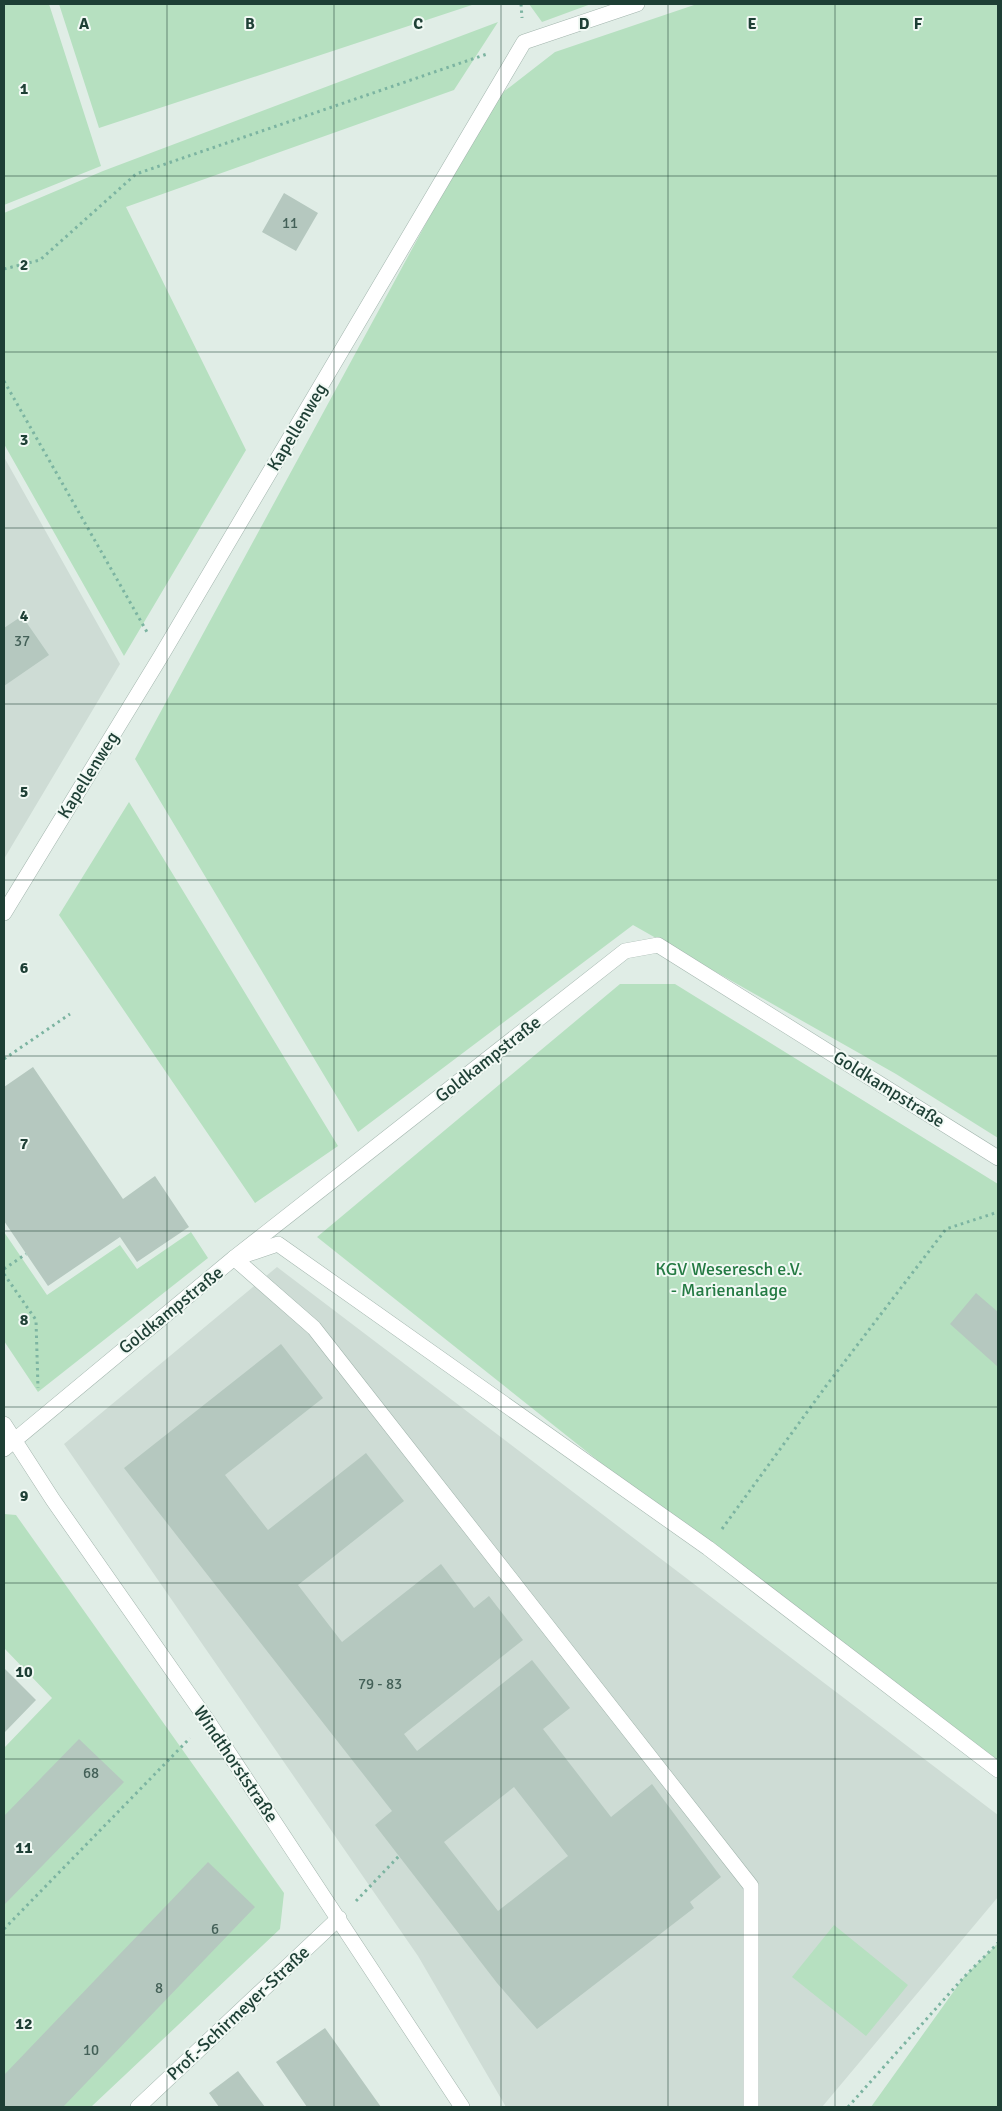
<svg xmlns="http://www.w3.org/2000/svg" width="1002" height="2111" viewBox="0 0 1002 2111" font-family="Signika,sans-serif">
	<rect width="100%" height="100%" fill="#e0ede6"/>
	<path fill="#cedcd5" d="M4,457l116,207 -116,195z
		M277,1267l721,548v82l-176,210h-316l-88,-151 -354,-512z"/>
	<path fill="#b6e0c0" d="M4,4h45l52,162 -97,39z
		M59,4h416l-376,124z
		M529,4h62l-49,18z
		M697,4h301v1134l-102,-64 -263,-149 -275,207 -223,-373 358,-659 62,-48z
		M498,22l-44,68 -328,117 120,243 -122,206 -120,-212v-231l99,-42z
		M129,802l209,344 -83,57 -196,-288z
		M620,984h55l323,200v586l-290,-222 -391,-311z
		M4,1232l43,63 73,-50 17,24 54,-37 17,26 -170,134 -34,-51z
		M4,1514l12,1 268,378 -4,36 -189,178h-87v-359l48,-50 -48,-50z
		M834,1925l74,60 -42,51 -74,-59z
		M998,1943v164h-127l93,-130z"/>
	<path fill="#b5c8bf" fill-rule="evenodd" d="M284,193l34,20 -22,38 -34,-19z
		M22,616l27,39 -45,31v-58z
		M33,1067l90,132 32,-23 34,51 -52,35 -17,-25 -72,49 -44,-65v-134z
		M976,1293l22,19v55l-48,-43z
		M281,1344l42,54 -98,77 43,55 98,-77 38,48 -106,84 44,57 99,-78 33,44 15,-12 34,44 -119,94 13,17 115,-91 38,48 -27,21 68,88 41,-33 69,93 -31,25 4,6 -157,121 -40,-46 -122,-158 17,-14 -268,-343zM514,1787l54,69 -70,55 -54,-69z
		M4,1668l32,32 -32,33z
		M79,1739l45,43 -120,123v-89z
		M208,1862l47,45 -192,200h-59v-32z
		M325,2028l56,79h-74l-31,-45z
		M238,2071l27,36h-46l-10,-14z"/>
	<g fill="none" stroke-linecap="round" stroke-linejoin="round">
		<g stroke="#a2b5ad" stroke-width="16">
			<path id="lane" d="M234,1258l80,70 437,558v221
				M236,1258l42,-14 430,304 290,222"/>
		</g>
		<g stroke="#a2b5ad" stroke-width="16">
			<path id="street" d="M4,913l157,-257 363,-614 113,-38
				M4,1424l49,76 154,220 255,387
				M4,1449l230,-191 391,-307 33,-6 340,213
				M138,2107l201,-189"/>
		</g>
		<path stroke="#7cb4a1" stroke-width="3" stroke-dasharray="2.5 4" stroke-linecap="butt" d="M521,4l1,14
			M4,269l36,-9 96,-86 351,-120
			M4,381l143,251
			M4,1059l66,-45
			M4,1269l22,-15
			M4,1274l32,46 2,68
			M722,1529l104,-143 120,-157 52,-17
			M356,1901l43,-45
			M4,1929l186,-191
			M848,2107l116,-130 34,-34"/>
		<use href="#lane" stroke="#fff" stroke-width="15"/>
		<use href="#street" stroke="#fff" stroke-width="15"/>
	</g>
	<path fill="none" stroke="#1e3f35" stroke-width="1" stroke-opacity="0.55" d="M167,4v2103M334,4v2103M501,4v2103M668,4v2103M835,4v2103M4,176h994M4,352h994M4,528h994M4,704h994M4,880h994M4,1056h994M4,1231h994M4,1407h994M4,1583h994M4,1759h994M4,1935h994"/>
	<g text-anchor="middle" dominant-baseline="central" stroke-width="4" stroke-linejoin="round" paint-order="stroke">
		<g font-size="15" fill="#446158">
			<text x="290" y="223">11</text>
			<text x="22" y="641">37</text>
			<text x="380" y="1684">79 - 83</text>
			<text x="91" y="1773">68</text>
			<text x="215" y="1929">6</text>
			<text x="159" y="1988">8</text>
			<text x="91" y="2050">10</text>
		</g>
		<g font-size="18" fill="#1e3f35" stroke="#f1f9f4">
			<text transform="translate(297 427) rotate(-59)">Kapellenweg</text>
			<text transform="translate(88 775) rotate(-58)">Kapellenweg</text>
			<text transform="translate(488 1059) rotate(-38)">Goldkampstraße</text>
			<text transform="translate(889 1089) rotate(32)">Goldkampstraße</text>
			<text transform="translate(171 1310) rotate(-39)">Goldkampstraße</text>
			<text transform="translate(236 1764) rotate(56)">Windthorststraße</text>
			<text transform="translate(238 2013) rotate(-43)">Prof.-Schirmeyer-Straße</text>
		</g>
		<g font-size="18" fill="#247a43" stroke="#f1f9f4">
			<text x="729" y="1269">KGV Weseresch e.V.<tspan x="729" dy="21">- Marienanlage</tspan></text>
		</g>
	</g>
	<g font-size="16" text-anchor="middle" font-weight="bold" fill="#1e3f35" stroke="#f1f9f4" stroke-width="4" stroke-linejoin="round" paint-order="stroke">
		<text x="84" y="29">A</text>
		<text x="250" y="29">B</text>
		<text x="418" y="29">C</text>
		<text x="584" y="29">D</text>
		<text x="752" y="29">E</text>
		<text x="918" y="29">F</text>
		<text x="24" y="94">1</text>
		<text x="24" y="270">2</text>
		<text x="24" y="445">3</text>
		<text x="24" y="621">4</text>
		<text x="24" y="797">5</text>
		<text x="24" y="973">6</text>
		<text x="24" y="1149">7</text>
		<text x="24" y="1325">8</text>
		<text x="24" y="1501">9</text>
		<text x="24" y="1677">10</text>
		<text x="24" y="1853">11</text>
		<text x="24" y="2029">12</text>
	</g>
	<rect width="1002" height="2111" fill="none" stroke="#1e3f35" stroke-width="10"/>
</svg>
